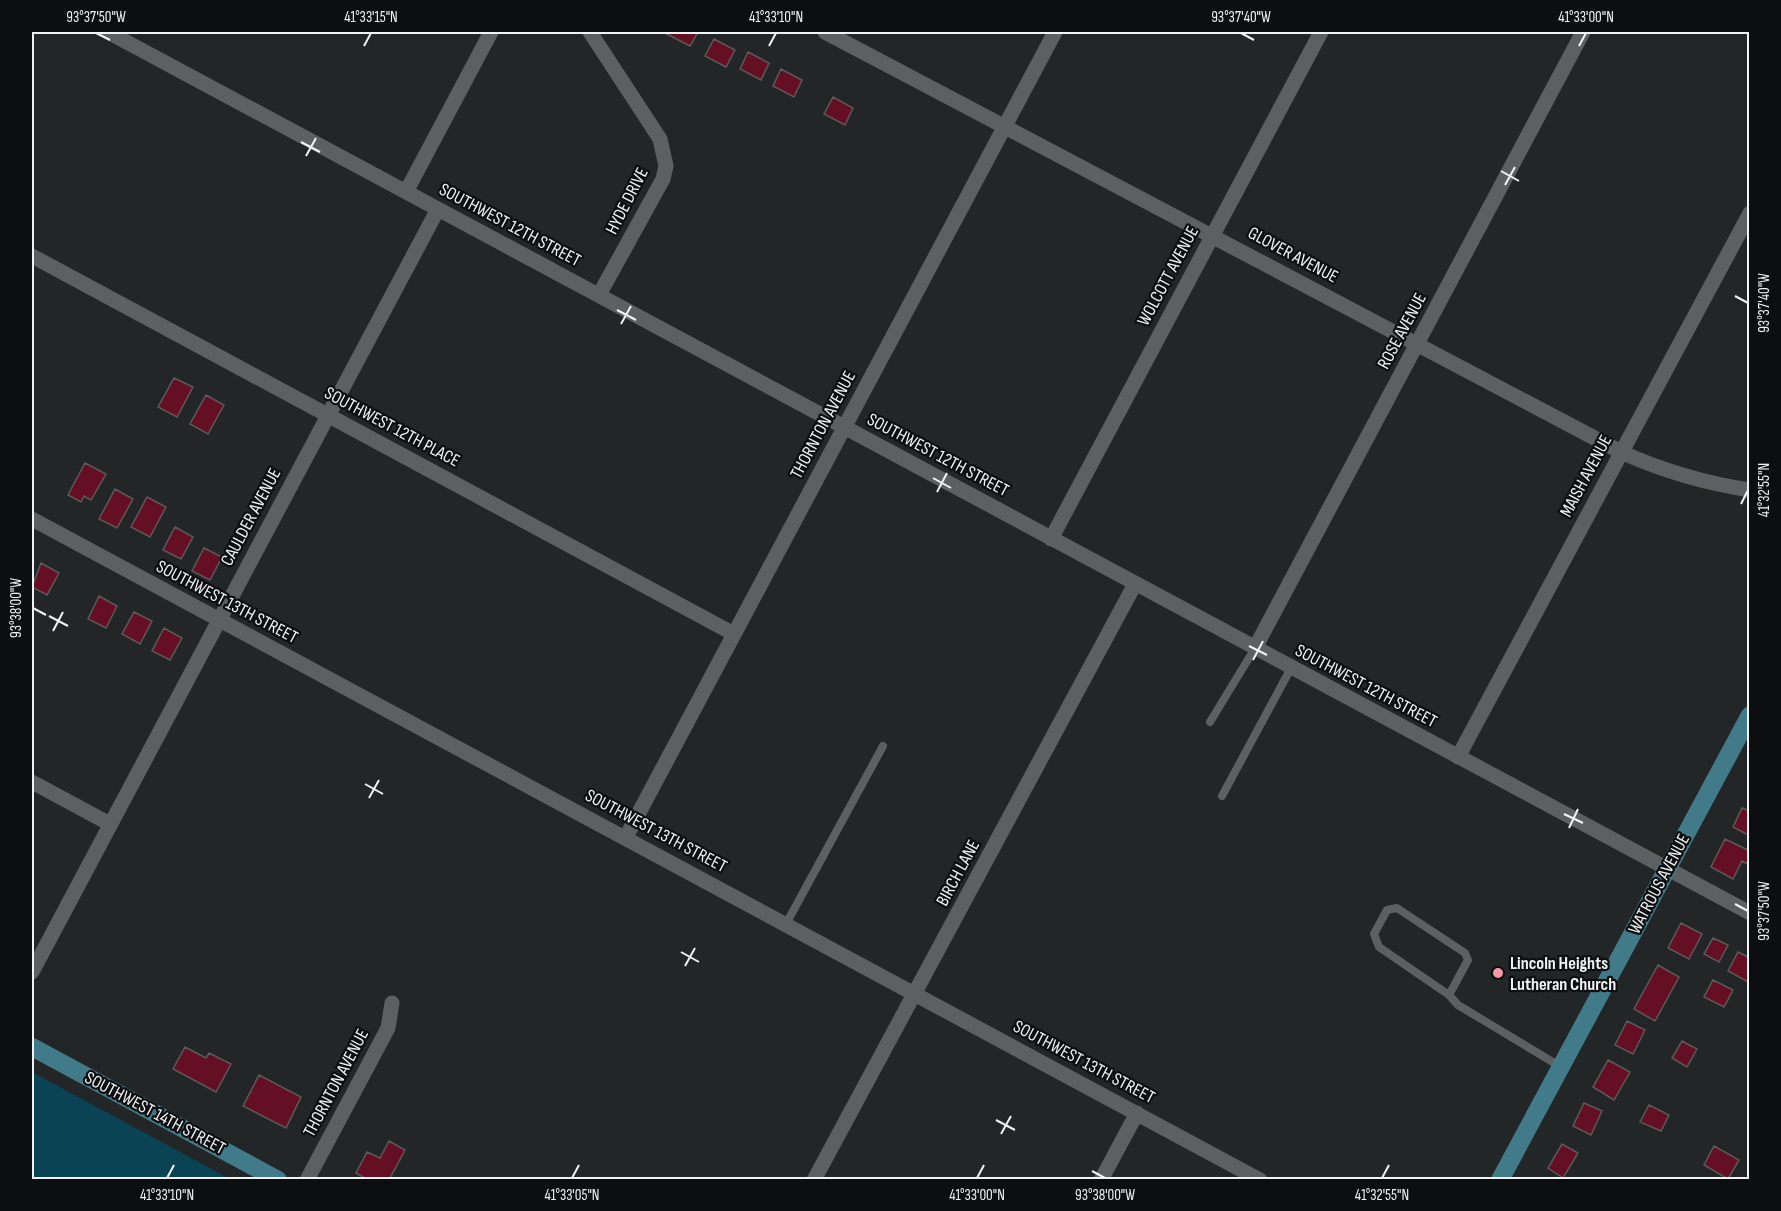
<svg xmlns="http://www.w3.org/2000/svg" width="1781" height="1211" viewBox="0 0 1781 1211" font-family="'Sofia Sans Condensed',sans-serif">
	<rect width="100%" height="100%" fill="#222627"/>
	<path fill="#0a4354" d="M32,1072l198,107h-198z"/>
	<path fill="#650f24" stroke="#5d5959" stroke-width="1.5" d="M663,32h35l-8,14z
		M714,39l21,11 -9,17 -21,-11z
		M748,52l21,11 -8,17 -21,-11z
		M781,69l21,11 -8,17 -21,-11z
		M833,97l20,11 -8,17 -21,-11z
		M174,378l19,9 -16,30 -19,-10z
		M206,395l18,10 -16,29 -18,-10z
		M85,463l21,11 -15,26 -7,-4 -3,6 -13,-7z
		M115,489l18,10 -16,29 -18,-9z
		M147,497l19,10 -16,30 -19,-10z
		M175,527l18,10 -12,22 -18,-9z
		M204,548l18,9 -12,23 -18,-9z
		M41,563l18,10 -12,22 -15,-8z
		M99,596l18,10 -11,22 -18,-9z
		M134,612l18,9 -12,23 -18,-10z
		M164,628l18,10 -12,22 -18,-9z
		M1742,808l8,3v25l-17,-9z
		M1725,839l25,12v14l-8,-4 -9,18 -22,-12z
		M1681,923l21,11 -13,25 -21,-11z
		M1713,938l15,7 -9,17 -15,-8z
		M1738,952l12,6v25l-22,-12z
		M1658,965l21,12 -24,44 -21,-12z
		M1713,980l20,10 -9,17 -20,-10z
		M1627,1021l18,9 -12,24 -18,-9z
		M1682,1041l15,8 -10,18 -15,-9z
		M185,1047l21,11 3,-5 22,11 -15,28 -43,-23z
		M1608,1060l22,12 -16,28 -21,-13z
		M259,1075l42,22 -15,31 -43,-22z
		M1584,1103l18,8 -11,24 -18,-9z
		M1649,1105l20,10 -8,16 -21,-9z
		M389,1141l16,9 -16,30h-21l-12,-7 11,-21 13,6z
		M1562,1144l16,9 -15,25 -15,-10z
		M1714,1146l25,14 -11,19 -24,-14z"/>
	<g fill="none" stroke-linecap="round" stroke-linejoin="round">
		<path stroke="#5d6062" stroke-width="8" d="M1210,722l45,-74
			M1222,796l69,-128
			M786,924l97,-178
			M1449,995l19,-35 -3,-7 -68,-45 -10,2 -13,24 5,13 70,48 9,10 103,62"/>
		<path stroke="#5d6062" stroke-width="15" d="M108,32l1642,881
			M590,32l70,107 6,27 -3,13 -64,116
			M825,32l796,420c42,19 83,31 129,38
			M406,192l85,-160
			M32,256l702,378
			M32,519l1228,661
			M1051,539l270,-507
			M1255,648l328,-616
			M1458,757l292,-544
			M32,782l78,42
			M626,837l429,-805
			M32,972l406,-763
			M307,1180l81,-152 4,-25
			M814,1180l321,-596
			M1101,1180l36,-67"/>
		<path stroke="#417b8a" stroke-width="18" d="M32,1047l246,133
			M1500,1180l250,-465"/>
	</g>
	<path fill="none" stroke="#f0f3f4" stroke-width="2" d="M96,33l14,7M1241,33l13,7M364,46l7,-13M769,46l7,-13M1579,46l7,-13M301,142l19,10M306,156l10,-18M1501,171l18,10M1505,185l10,-18M1735,296l13,7M617,310l19,10M621,324l10,-18M933,478l18,10M937,492l10,-19M1741,504l7,-14M33,608l13,7M49,616l19,10M53,631l10,-19M1249,646l18,9M1253,660l10,-19M365,784l18,10M369,798l10,-18M1564,814l19,9M1569,828l9,-19M1735,904l13,7M681,952l18,10M685,966l10,-18M996,1120l19,10M1001,1134l10,-18M1092,1171l13,7M167,1178l7,-13M572,1178l7,-13M977,1178l7,-13M1382,1178l7,-13"/>
	<circle fill="#f49aa3" stroke="#0d0e0f" stroke-width="2" cx="1498" cy="973" r="6"/>
	<g text-anchor="middle" dominant-baseline="central" stroke-width="4.5" stroke-linejoin="round" paint-order="stroke">
		<g font-size="18" fill="#f0f3f4" stroke="#0d0e0f">
			<text transform="translate(627 201) rotate(-63)">HYDE DRIVE</text>
			<text transform="translate(510 225) rotate(28)">SOUTHWEST 12TH STREET</text>
			<text transform="translate(1293 255) rotate(28)">GLOVER AVENUE</text>
			<text transform="translate(1168 276) rotate(-62)">WOLCOTT AVENUE</text>
			<text transform="translate(1402 331) rotate(-62)">ROSE AVENUE</text>
			<text transform="translate(823 425) rotate(-62)">THORNTON AVENUE</text>
			<text transform="translate(392 427) rotate(28)">SOUTHWEST 12TH PLACE</text>
			<text transform="translate(938 455) rotate(28)">SOUTHWEST 12TH STREET</text>
			<text transform="translate(1586 476) rotate(-62)">MAISH AVENUE</text>
			<text transform="translate(251 517) rotate(-62)">CAULDER AVENUE</text>
			<text transform="translate(227 602) rotate(28)">SOUTHWEST 13TH STREET</text>
			<text transform="translate(1366 686) rotate(28)">SOUTHWEST 12TH STREET</text>
			<text transform="translate(656 831) rotate(28)">SOUTHWEST 13TH STREET</text>
			<text transform="translate(958 873) rotate(-62)">BIRCH LANE</text>
			<text transform="translate(1659 884) rotate(-62)">WATROUS AVENUE</text>
			<text transform="translate(1084 1062) rotate(28)">SOUTHWEST 13TH STREET</text>
			<text transform="translate(336 1083) rotate(-62)">THORNTON AVENUE</text>
			<text transform="translate(155 1113) rotate(28)">SOUTHWEST 14TH STREET</text>
		</g>
		<g font-size="18" font-weight="bold" fill="#f0f3f4" stroke="#0d0e0f" text-anchor="start">
			<text x="1510" y="963">Lincoln Heights<tspan x="1510" dy="21">Lutheran Church</tspan></text>
		</g>
	</g>
	<rect width="1781" height="1211" fill="none" stroke="#0d0e0f" stroke-width="66"/>
	<rect x="33" y="33" width="1715" height="1145" fill="none" stroke="#f0f3f4" stroke-width="2"/>
	<g font-size="15" text-anchor="middle" fill="#f0f3f4">
		<text x="96" y="22">93°37'50"W</text>
		<text x="371" y="22">41°33'15"N</text>
		<text x="776" y="22">41°33'10"N</text>
		<text x="1241" y="22">93°37'40"W</text>
		<text x="1586" y="22">41°33'00"N</text>
		<text transform="translate(1764 303) rotate(-90)" y="5">93°37'40"W</text>
		<text transform="translate(1764 490) rotate(-90)" y="5">41°32'55"N</text>
		<text transform="translate(16 608) rotate(-90)" y="5">93°38'00"W</text>
		<text transform="translate(1764 911) rotate(-90)" y="5">93°37'50"W</text>
		<text x="167" y="1200">41°33'10"N</text>
		<text x="572" y="1200">41°33'05"N</text>
		<text x="977" y="1200">41°33'00"N</text>
		<text x="1105" y="1200">93°38'00"W</text>
		<text x="1382" y="1200">41°32'55"N</text>
	</g>
</svg>
